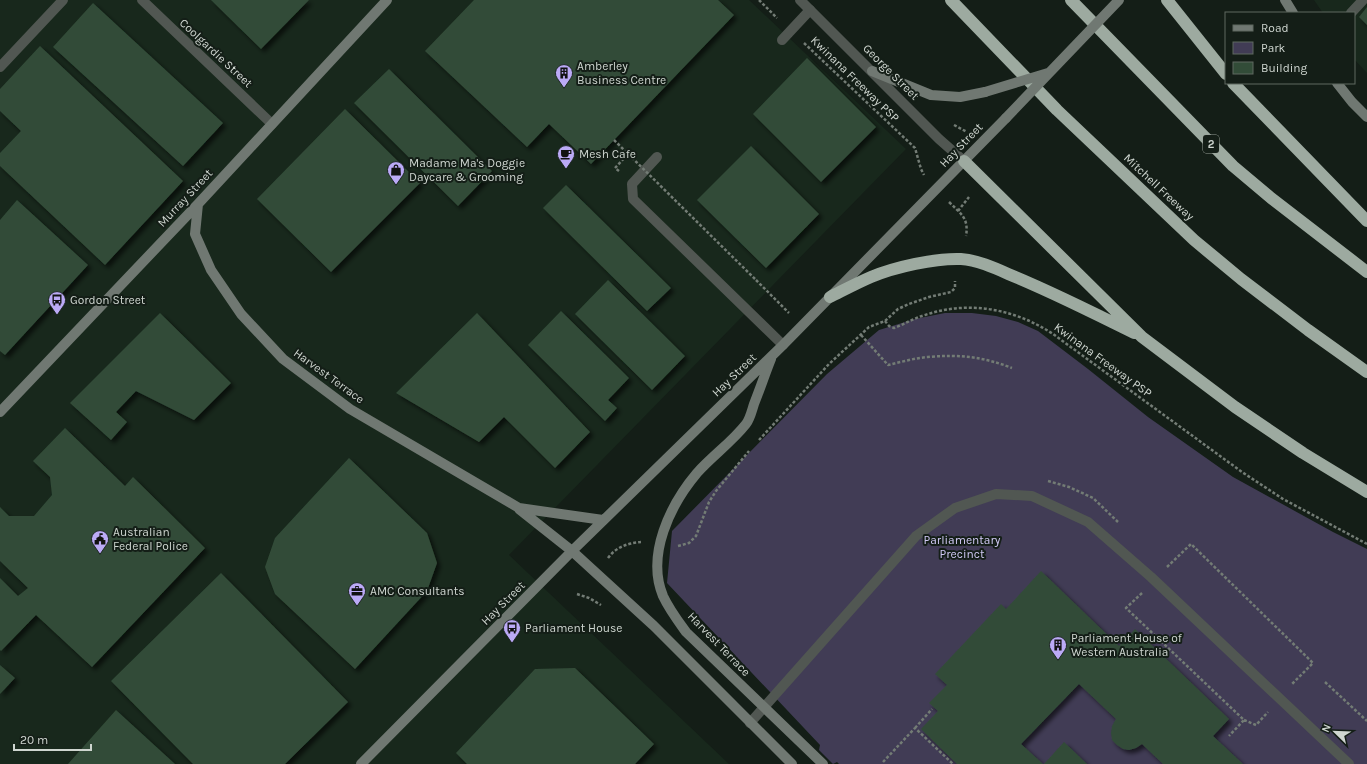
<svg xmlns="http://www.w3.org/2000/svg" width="1367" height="764" viewBox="0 0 1367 764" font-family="Karla,sans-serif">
	<defs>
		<filter id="shadow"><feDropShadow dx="3.5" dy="3.5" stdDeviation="2" flood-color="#0009"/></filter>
	</defs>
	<rect width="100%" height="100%" fill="#141e17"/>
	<path fill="#18281c" d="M0,0h749l157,149 -397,406 220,209h-729z
		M1314,0h53v73l-13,-14v-46h-31z"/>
	<path fill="#413c55" d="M945,313h27l24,3 22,6 20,9 50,38 60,48 85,60 100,55 34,17v215h-528l-2,-2 -4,2 -14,-14 1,-5 -153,-162 5,-52 155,-157 52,-44 36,-11z"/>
	<path fill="#324c38" filter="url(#shadow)" d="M211,0h98l-48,49z
		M474,0h244l16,15 -143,149 -42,-40 -22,23 -102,-96z
		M93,3l130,120 -40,43 -130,-119z
		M1367,7v18l-8,-8z
		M40,46l143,135 -78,84 -105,-99v-13l21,-22 -21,-20v-22z
		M807,58l69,69 -55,55 -68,-68z
		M389,69l103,102 -34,35 -104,-103z
		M345,109l75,74 -89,89 -74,-73z
		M751,146l68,68 -53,54 -69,-68z
		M566,185l105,103 -24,23 -104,-103z
		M17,200l71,65 -83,90 -5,-4v-131z
		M608,280l77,76 -33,34 -77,-76z
		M561,311l68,67 -21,22 9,8 -12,13 -77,-76z
		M160,313l71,70 -37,37 -58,-29 -20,21 11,10 -16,18 -41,-37z
		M477,313l113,119 -35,36 -51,-51 -25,25 -83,-49z
		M65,428l60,58 8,-9 72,71 -113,119 -56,-52 -35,36 -1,-1v-72l18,18 10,-8 -28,-27v-54l9,9h25l18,-21 -2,-18 -17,-16z
		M349,458l78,75 10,30 -10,28 -72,78 -80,-75 -10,-27 10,-29z
		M1041,571l78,75 16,-17 94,90 -16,17 30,28h-80l-21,-20 -6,4 -7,2 -6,-1 -6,-4 -5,-5 -1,-7 1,-7 4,-7 -37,-35 -58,60 22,20h-86l-36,-35 17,-18 -9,-8 18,-18 -12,-11 66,-70 5,5z
		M221,573l127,129 -63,62h-92l-82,-83z
		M0,665l15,13 -15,16z
		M575,668l79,76 -19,20h-168l-11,-11 79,-84z
		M116,710l59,54h-107z
		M1064,742l23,22h-43z"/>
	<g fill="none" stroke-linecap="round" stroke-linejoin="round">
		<path stroke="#737c75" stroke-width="2.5" stroke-dasharray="3 2" stroke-linecap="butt" d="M759,0l18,18
			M804,43l111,105 6,21 3,6
			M954,125l13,7
			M619,171l-4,-3 13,-14
			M949,202c12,12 20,16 17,34
			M958,211l11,-14
			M756,280l33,33
			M885,321l4,5 5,2c11,-4 20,-10 31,-13 44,-15 90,-6 128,19l189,138 41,27 84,45
			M861,335l27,30c13,-3 27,-7 40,-8 31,-3 56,0 84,11
			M759,440l70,-76 40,-37 16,-6 13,-12 11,-5 20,-7 22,-5 4,-4v-7
			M1048,481l21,6 24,11 25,24
			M678,546l11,-3 7,-7 13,-34 7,-11 33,-40
			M608,558c8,-11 20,-15 33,-16
			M1167,567l24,-23 122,119 -22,22
			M1142,593l-16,15 118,112 -15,16
			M577,594l12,4 12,7
			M1325,682l42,39
			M1244,720l12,5 12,-13
			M915,728l17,-19
			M883,762l32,-34 38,36"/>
		<path stroke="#515752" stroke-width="10" d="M1351,13l12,-13
			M782,40l28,-30
			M0,67l63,-67
			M657,157l-25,27 1,15 150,146
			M750,723l166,-187 39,-28 41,-14 36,2 56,26 63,55 198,187"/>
		<path stroke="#515752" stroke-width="10" d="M142,0l130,124
			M800,0l139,139 25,22"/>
		<path stroke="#707872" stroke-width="10" d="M1285,0l8,13
			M872,71l59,24 29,2 25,-5
			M1337,83l15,19 15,15
			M198,204l-3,30 16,36 30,44 42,45 67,50 169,99 84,12
			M771,359c-6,15 -11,30 -17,45 -2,6 -4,15 -8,20 -14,18 -34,32 -49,49 -27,32 -51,82 -34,123 6,13 15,25 23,36l137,132
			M0,412l198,-208 189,-204
			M519,509l53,42 82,75 138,138
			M361,764l211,-213 211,-206 223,-227"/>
		<path stroke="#9daaa0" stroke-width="12" d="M951,0l106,110 137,130 47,39 67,51 59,42
			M1071,0l162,166 38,32 96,74
			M1167,0l59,74
			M1233,83l134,138
			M964,161l178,176 93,70 68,46 64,39
			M830,297c14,-7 27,-14 41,-20 24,-10 64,-19 90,-18 17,1 36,10 52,17 41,17 81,37 121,57"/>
		<path stroke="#737c75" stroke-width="2.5" stroke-dasharray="3 2" stroke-linecap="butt" d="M614,140l142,140"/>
		<path stroke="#707872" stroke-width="10" d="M985,92l63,-19
			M1006,118l113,-118"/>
	</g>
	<defs>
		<g id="building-pin" transform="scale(0.9)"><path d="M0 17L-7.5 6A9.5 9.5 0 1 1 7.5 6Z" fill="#bbaaf6" stroke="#141e17"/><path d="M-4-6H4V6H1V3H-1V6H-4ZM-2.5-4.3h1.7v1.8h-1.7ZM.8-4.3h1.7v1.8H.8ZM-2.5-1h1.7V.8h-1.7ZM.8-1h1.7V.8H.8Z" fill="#111"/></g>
		<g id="cafe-pin" transform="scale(0.9)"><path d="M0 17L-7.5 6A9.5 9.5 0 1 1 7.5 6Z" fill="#bbaaf6" stroke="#141e17"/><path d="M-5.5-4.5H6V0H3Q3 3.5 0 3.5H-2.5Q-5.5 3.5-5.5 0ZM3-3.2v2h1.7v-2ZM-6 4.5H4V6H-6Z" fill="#111"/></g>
		<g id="shop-pin" transform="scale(0.9)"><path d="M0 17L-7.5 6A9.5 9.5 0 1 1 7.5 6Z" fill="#bbaaf6" stroke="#141e17"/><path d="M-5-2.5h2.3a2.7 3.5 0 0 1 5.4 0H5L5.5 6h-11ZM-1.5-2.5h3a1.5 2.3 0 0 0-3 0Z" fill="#111"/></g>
		<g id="bus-pin" transform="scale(0.9)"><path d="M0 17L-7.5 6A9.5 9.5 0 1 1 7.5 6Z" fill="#bbaaf6" stroke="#141e17"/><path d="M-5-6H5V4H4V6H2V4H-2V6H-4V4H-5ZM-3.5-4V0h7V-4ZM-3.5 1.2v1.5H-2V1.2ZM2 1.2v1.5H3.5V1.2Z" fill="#111"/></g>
		<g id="civic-pin" transform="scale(0.9)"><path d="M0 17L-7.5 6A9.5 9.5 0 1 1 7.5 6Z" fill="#bbaaf6" stroke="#141e17"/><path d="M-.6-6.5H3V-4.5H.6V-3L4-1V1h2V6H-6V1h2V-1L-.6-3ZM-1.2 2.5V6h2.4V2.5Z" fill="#111"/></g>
		<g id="office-pin" transform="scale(0.9)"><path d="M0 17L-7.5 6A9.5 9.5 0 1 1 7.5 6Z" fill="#bbaaf6" stroke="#141e17"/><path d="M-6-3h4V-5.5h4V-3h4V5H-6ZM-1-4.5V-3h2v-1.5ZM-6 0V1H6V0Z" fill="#111"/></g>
	</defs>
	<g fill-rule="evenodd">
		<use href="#building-pin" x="564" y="73"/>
		<use href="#cafe-pin" x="566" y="154"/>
		<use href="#shop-pin" x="396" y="170"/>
		<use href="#bus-pin" x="57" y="300"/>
		<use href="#civic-pin" x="100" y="539"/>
		<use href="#office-pin" x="357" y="591"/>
		<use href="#bus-pin" x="512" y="628"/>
		<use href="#building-pin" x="1058" y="645"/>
	</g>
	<g text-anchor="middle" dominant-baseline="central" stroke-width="4" stroke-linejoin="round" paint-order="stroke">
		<rect fill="#141e17" stroke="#979f98" stroke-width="1" x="1203" y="135" width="16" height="18" rx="3"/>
		<g font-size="11" font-weight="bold" fill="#cfd6d0">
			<text x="1211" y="144">2</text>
		</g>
		<g font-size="12" fill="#cfd6d0" stroke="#141e17">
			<text transform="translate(216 53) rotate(43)">Coolgardie Street</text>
			<text transform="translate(891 72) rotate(45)">George Street</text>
			<text transform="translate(855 79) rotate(44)">Kwinana Freeway PSP</text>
			<text transform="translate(961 145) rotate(-46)">Hay Street</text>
			<text transform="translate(1159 187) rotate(43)">Mitchell Freeway</text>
			<text transform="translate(185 198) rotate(-47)">Murray Street</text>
			<text transform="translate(1103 360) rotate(36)">Kwinana Freeway PSP</text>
			<text transform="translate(734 375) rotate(-44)">Hay Street</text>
			<text transform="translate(329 376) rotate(36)">Harvest Terrace</text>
			<text transform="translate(503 603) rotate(-45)">Hay Street</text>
			<text transform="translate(719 644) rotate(46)">Harvest Terrace</text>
		</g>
		<g font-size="12" fill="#cfd6d0" stroke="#141e17" text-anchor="start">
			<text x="577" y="66">Amberley<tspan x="577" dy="14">Business Centre</tspan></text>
			<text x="579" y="154">Mesh Cafe</text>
			<text x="409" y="163">Madame Ma's Doggie<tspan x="409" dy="14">Daycare &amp; Grooming</tspan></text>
			<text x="70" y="300">Gordon Street</text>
			<text x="113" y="532">Australian<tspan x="113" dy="14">Federal Police</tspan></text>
			<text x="370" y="591">AMC Consultants</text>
			<text x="525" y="628">Parliament House</text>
			<text x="1071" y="638">Parliament House of<tspan x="1071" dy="14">Western Australia</tspan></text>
		</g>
		<g font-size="12" fill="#d2caf6" stroke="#141e17">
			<text x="962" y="540">Parliamentary<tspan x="962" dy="14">Precinct</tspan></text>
		</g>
	</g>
	<rect x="1225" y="12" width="130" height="72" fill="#141e17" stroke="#5f6861"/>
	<rect x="1233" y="25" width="20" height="6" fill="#707872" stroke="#5f6861"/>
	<text x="1261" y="32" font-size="12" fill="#cfd6d0">Road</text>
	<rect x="1233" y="42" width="20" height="12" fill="#413c55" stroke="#5f6861"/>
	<text x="1261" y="52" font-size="12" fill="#cfd6d0">Park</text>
	<rect x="1233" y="62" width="20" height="12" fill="#324c38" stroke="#5f6861"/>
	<text x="1261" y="72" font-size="12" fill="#cfd6d0">Building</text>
	<g transform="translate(1335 732) rotate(293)" stroke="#141e17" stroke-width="3" paint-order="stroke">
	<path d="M0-3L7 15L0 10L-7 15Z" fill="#cfd6d0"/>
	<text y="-6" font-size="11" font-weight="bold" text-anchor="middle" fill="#cfd6d0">N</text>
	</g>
	<path d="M14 744v6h77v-6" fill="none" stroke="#cfd6d0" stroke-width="2"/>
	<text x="20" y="744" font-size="12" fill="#cfd6d0" stroke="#141e17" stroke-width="3" paint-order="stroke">20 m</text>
</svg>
